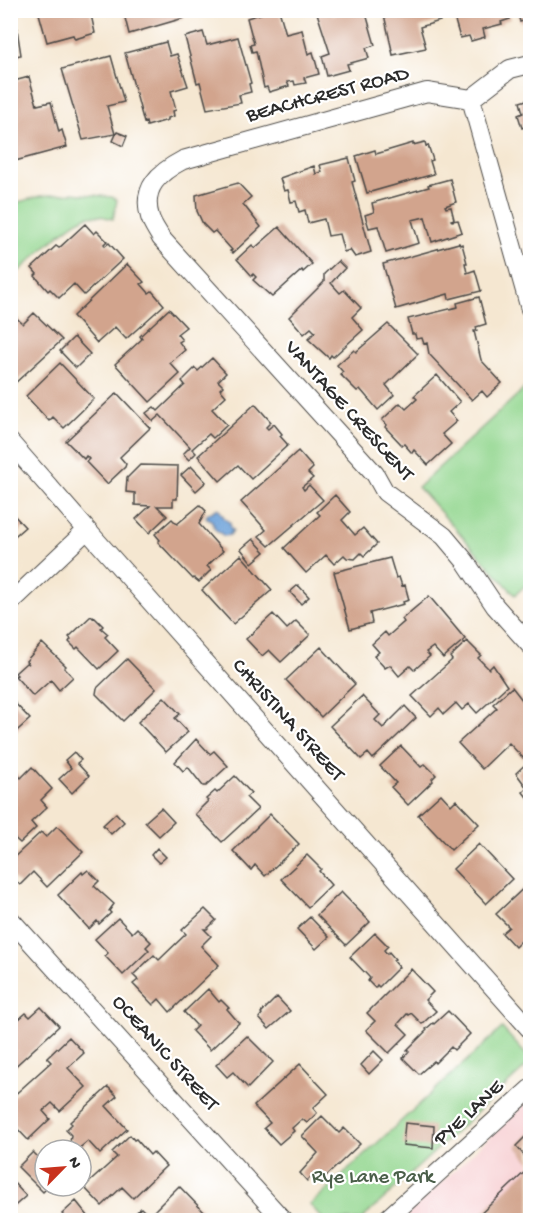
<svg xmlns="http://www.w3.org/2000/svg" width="541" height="1231" viewBox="0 0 541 1231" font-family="'Gochi Hand',sans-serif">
	<rect width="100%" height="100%" fill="#fff"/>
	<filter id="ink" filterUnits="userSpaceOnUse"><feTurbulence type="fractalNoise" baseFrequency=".0167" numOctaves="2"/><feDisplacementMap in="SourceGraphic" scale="12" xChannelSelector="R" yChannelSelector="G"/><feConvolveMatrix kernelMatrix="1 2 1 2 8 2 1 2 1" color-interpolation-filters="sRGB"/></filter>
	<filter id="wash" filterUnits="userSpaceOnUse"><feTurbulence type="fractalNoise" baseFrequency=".008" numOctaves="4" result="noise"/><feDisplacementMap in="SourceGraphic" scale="24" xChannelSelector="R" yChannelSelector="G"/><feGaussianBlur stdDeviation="1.35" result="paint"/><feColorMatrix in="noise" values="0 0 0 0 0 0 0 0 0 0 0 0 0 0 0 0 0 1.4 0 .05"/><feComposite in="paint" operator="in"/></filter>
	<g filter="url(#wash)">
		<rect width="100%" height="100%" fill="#f5e7d1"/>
		<path fill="#f7cfd2" d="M530,1099v121h-128z"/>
		<path fill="#92d68e" stroke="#5e805c" stroke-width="1.5" d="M72,193l40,4 5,3 -4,19c-8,-2 -16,-5 -24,-3 -19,5 -55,42 -71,56l-7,-7v-61l30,-8z
			M530,386v195l-15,14 -97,-108 107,-99z
			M502,1028l28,31v4l-169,157h-37l-14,-15z"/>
		<path fill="#6ca1d9" stroke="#4c6682" stroke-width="1.5" d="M218,508l7,11 5,4 1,6 2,1 -3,5 -6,1 -9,-7 -3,-8 -6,-4 2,-3z"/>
		<g id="blocks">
			<path fill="#d2a48d" d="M10,10h4l7,45 -11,2z
				M38,10h52l5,23 -20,6 -2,-4 -26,7z
				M123,10h59l2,8 -55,16z
				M273,10h6l7,24 16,-4 6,24 5,-2 6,22 -15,4 2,5 -11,2 -1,-4 -7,1 2,4 -20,6 -2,-5 -3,1 -8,-37 -4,1 -2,-7 4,-1 -7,-26z
				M316,10h16l1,5 7,-2 -1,-3h26l10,35 -9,3 3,10 -22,6 2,6 -22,6 -5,-20 8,-3z
				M383,10h54l3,11 -20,6 6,21 -33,7z
				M452,10h55l3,9 -9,3 1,2 -19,5 2,8 -14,4 -2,-5 -9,2z
				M517,10h13v9l-10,3z
				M203,32l4,13 31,-8 13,46 -2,1 2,8 -12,3 2,8 -34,6 -7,-27 -3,1 -12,-46z
				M166,42l4,14 7,-2 11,32 -17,5 5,19 -3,1 1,5 -6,2v2l-21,6 -1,-4 -2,1 -19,-70z
				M111,56l13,46 -17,4 8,28 -32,6 -21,-71z
				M29,77l8,28 14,-3 8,30 3,-2 5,17 -52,14 -5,-17v-62z
				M530,99v50l-5,-17 4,-1 -2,-5 -5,2 -4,-13 5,-2 -3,-11z
				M117,132l10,4 -4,10 -10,-5z
				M425,142l1,4 2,-1 5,15 -3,1 4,13 -67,19 -11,-37 19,-6 1,4 37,-11v2z
				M349,158l6,23 -3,1 19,70 -16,5 -5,-7 -6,2 -5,-18 -11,2 -4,-17 -16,4 -3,-13 -6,2 -3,-11 -5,1 -3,-12 -4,1 -4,-13 34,-12 2,8 6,-2 -2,-7z
				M450,179l6,23 -11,4 1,2 5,-1 3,12 -3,1 1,1 6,-1 4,12 -30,10 -7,-25 -13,3 7,23 -33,10 -8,-27 -9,2 -4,-13 9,-3 -2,-9 57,-16 -1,-2z
				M238,183l13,14 -8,7 18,23 -28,26 -3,-2 2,-1 -17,-19 -3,2 -9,-9 -6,-13 -1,-16z
				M85,224l9,10 3,-3 10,10 -3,3 1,2 4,-3 14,16 -39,36 -10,-11 -15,14 -9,-9 -2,2 -13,-15 2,-2 -5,-6 24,-22 3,2z
				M279,227l33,37 -9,8 -1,-2 -30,27 -19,-17 3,-3 -3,-3 -1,2 -15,-17 15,-14 3,3z
				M459,243l1,2 2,-1 5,19h-2l2,10 8,-3 6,21 -32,8 -1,-5 -52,15 -13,-45z
				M338,261l7,7 -14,15 9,10 4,-3 17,18 -9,9 11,13 -30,27 -2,-2 -2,3 -21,-19 7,-7 -4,-4 -7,6 -15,-17 35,-35v-8z
				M127,264l17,18 -3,2 8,9 3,-2 12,14 -38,34 -11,-12 -18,16 -24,-27z
				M479,297l7,27 -10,3 1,4h-3l7,29 21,23 -15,14 -5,-6 -10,9 -43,-46 -2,-11 -3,1 -2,-6 -6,1 -1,-5h-3l-4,-15 50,-12 -1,-4z
				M169,309l17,18 -9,7 5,6 -3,2 6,8 -15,13 10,11 -30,28 -35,-38 27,-25 -2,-3z
				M10,312l13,12 11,-11 28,27 -48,44 -4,-3z
				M388,324l30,30 -32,31 8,10 -16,15 -18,-21 -3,2 -17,-17 3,-2 -6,-7 17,-15 2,2z
				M74,337l16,17 -14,14 -16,-17z
				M212,358l14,15 -8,8 5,5 -3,3 6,7 -14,13 15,16 -14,13 -4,-4 -17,15 4,4 -7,7 -6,-6 7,-7 -30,-32 -7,6 -7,-8 8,-6 4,4 27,-26 -3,-4 13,-13 3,3z
				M60,363l34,36 -30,29 -11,-11 -4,4 -23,-25z
				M437,375l23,27 -11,10 8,9 -15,13 9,10 -23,21 -14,-15 -2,3 -8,-9 -2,1 -17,-18 2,-2 -5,-5 18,-17 6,6 11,-10 -3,-3z
				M117,393l33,35 -30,29 6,7 -1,3 -18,17 -21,-22 3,-3 -3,-3 -2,3 -18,-18z
				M255,404l16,18 -5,5 2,2 6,-5 8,10 -2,2 8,9 -37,34 -13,-14 -18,16 -22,-25z
				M298,451l15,17 -5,5 5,5 -11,9 2,3 5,-5 14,15 -54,46 -10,-10 7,-6 -25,-28z
				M140,465l38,1 -1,33h-4v7h-16l10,10 -18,17 -13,-14 14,-13 -15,-1v-12l-9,-1 1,-14z
				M191,466l15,16 -10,9 -15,-16z
				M335,495l15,17 -8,8 13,15 8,-7 14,16 -13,12 -3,-3 -6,6 -8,-1 -3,-3 -10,9 -8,-9 -20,18 -22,-25 36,-33 -3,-3z
				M200,505l6,6 -7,13 24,27 -16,15 4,4 -12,12 -5,-4 -1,1 -35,-37 2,-2 -5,-6 17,-15 5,5z
				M10,511l15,16 -15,13z
				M253,539l12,13 -13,11 -11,-14z
				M241,555l31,35 -39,34 -31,-34z
				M390,558l6,20 3,-1 3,9 3,-1 4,15 -6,2 1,2 -34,9 2,10 -22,6 -16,-57z
				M298,585l11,12 -8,7 -11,-12z
				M429,596l36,43 -22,19 -10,-11 -7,5 4,4 -16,14 -4,-4 -11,10 -9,-11 -5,3 -11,-12 5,-4 -7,-8 13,-12 3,4 16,-14 -2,-3z
				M273,614l14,15 9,-8 14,14 -29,27 -12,-12 -7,6 -16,-17z
				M91,616l2,2 1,-1 9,9 -2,2 7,6 -3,3 13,14 -19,18 -21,-22 -2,2 -7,-7 2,-3 -2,-2z
				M467,641l14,14 -3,3 11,11 4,-4 14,21 -30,27 -8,-9 -7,6 -6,-7 -12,11 -5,-6 -8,8 -19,-20 40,-36 -2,-3z
				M42,643l24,23 -2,2 9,9 -14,13 -8,-10 -18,16 -18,-20 2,-1 -2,-2 11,-10 3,1 -3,-3z
				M321,647l34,37 -34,33 -35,-37z
				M127,659l29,30 -33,32 -27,-27 1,-6z
				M512,687l18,23 -3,6 2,3 1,-2v34l-7,7 -14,-15 -27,26 -24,-26 39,-35 -4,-4z
				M362,696l18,19 -5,5 8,8 22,-22 11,12 -43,41 -5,-6 -7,6 -31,-33z
				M164,697l16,17 -5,4 13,14 -22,20 -28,-30z
				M10,698l20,21 -20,18z
				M196,739l14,15 4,-3 14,15 -22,20h-3l-15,-19 -5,4 -8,-9z
				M401,746l20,21 4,-3 11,11 -4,4 1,2 -25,24 -17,-18 5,-4 -16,-17z
				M74,752l7,8 -4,3 12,13 -17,17 -13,-14 12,-11 -6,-8z
				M530,760v41l-7,-9 4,-4 -11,-15z
				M32,767l20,22 -11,11 6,7 -16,15 5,6 -16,15 -10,-9v-56l6,-5 5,5z
				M235,776l16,17 -5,4 12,12 -36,33 -27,-28 13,-13 -2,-2 9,-8 2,2z
				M441,794l10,11 5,-5 23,24 -28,26 -33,-35z
				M161,808l13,14 -15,14 -14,-14z
				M116,813l8,9 -13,12 -8,-9z
				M270,814l29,30 -34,32 -10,-11 -4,5 -18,-19z
				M57,826l26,26 -36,35 -14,-15 -13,13 -10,-10v-14l31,-29 5,5z
				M479,844l33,35 -26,25 -33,-35z
				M157,848l9,9 -7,6 -8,-8z
				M307,855l14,14 -2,2 12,14 -23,22 -27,-28z
				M88,870l11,11 -5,5 20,18 -5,7 2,2 -12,11 -2,-3 -8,8 -31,-34 24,-23 1,2z
				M528,884l2,3v55l-4,4 -5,-5 -6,6 -13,-14 7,-6 -13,-13z
				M341,892l29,30 -24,23 -29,-30z
				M205,909l11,11 -9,9h-3l7,7 -10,10 18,19 -49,47 -11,-13 -6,6 -20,-21 5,-4 -5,-5 21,-20 5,5 27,-26 -4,-4z
				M310,917l19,20 -13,12 -19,-20z
				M118,918l14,15 5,-5 14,14 -5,5 3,3 -26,25 -18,-19 3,-3 -13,-14z
				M375,933l13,13 -4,4 3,4 2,-2 6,7 -2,1 6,7 -20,20 -2,-2 -2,3 -7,-7 2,-3 -20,-21z
				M411,969l22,23 -8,8 11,11 -14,13 -11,-11 -2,2 -2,-1 -9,10 10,10 -19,19 -23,-23 9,-9 -8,-8z
				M208,989l11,13 2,-2 8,8 -2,1 12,14 -29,27 -18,-19 5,-5 -13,-14z
				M277,997l13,14 -21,18 -10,-11 3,-4 -1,-1z
				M41,1007l18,19 -49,45v-44l16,-14 4,4z
				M448,1011l22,23 -16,16 -3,-3 -16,16 -1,-2 -15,13 -16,-16 6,-7 -2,-1 20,-20 -1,-1 7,-6 1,1z
				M247,1036l26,26 -25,26 -15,-16 -6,5 -11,-12z
				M69,1037l15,16 -16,15 18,19 -26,24 -8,-8 -9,8 7,8 -22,21 -18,-19v-22l41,-37 -4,-4z
				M374,1051l9,9 -14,14 -8,-9z
				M300,1064l28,30 -15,14 4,5 -10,10 -5,-4 -10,9 2,3 -15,13 -15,-16 6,-5 -16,-17z
				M108,1087l9,9 -11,10 21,23 -27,25 -12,-13 -11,9 -7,-7 1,-8 -5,-5 6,-6 -2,-2z
				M322,1116l17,17 5,-5 16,16 -41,39 -7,-7 -5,5 -7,-8 18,-20 -16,-17z
				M405,1123l29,3 -1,22 -30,-3z
				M530,1132v30l-14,-16z
				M130,1135l4,5 2,-1 14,16 3,-3 13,14 -33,32 -11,-11 -20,19 -18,-19 33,-30 -5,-5z
				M33,1152l12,12v22h4l-6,6 -25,-25z
				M530,1167v53h-56z
				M10,1179l16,17 -16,14z
				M179,1186l26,27 -8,7h-69l13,-12 8,8z
				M76,1201l12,15 -5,4h-15l-6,-6z"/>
		</g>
	</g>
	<g filter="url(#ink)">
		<use href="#blocks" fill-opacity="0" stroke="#494744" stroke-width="1.5"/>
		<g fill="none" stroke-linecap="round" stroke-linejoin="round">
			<g stroke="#494744" stroke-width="20">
				<path id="minor" d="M530,64l-20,5 -39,30 -44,-7 -244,68c-23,12 -42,27 -33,57 2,7 8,15 11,21l214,236 10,18 59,44 21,25 30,45 35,39
					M471,99l59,210
					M10,442l77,88 443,499
					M10,603l77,-73
					M10,919l273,301
					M386,1220l144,-131"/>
			</g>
			<use href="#minor" stroke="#fff" stroke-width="18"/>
		</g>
	</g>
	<g text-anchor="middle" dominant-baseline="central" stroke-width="4.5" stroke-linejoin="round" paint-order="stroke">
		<g font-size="21" fill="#2b2b2b" stroke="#fff">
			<text transform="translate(328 96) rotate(-15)">BEACHCREST ROAD</text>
			<text transform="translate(348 412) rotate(48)">VANTAGE CRESCENT</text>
			<text transform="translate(287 721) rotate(48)">CHRISTINA STREET</text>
			<text transform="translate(164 1054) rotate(48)">OCEANIC STREET</text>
			<text transform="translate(470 1114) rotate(-43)">PYE LANE</text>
		</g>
		<g font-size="21" fill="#4a5e49" stroke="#fff">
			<text x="373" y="1178">Rye Lane Park</text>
		</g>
	</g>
	<rect width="541" height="1231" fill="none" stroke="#fff" stroke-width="36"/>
	<g transform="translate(63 1168) rotate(65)"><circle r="28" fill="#ffffff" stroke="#aaaaaa" stroke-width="1.5"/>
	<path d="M0-4.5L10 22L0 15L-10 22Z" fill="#c8321e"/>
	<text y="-9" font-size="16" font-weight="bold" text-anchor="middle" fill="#2b2b2b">N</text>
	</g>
</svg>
